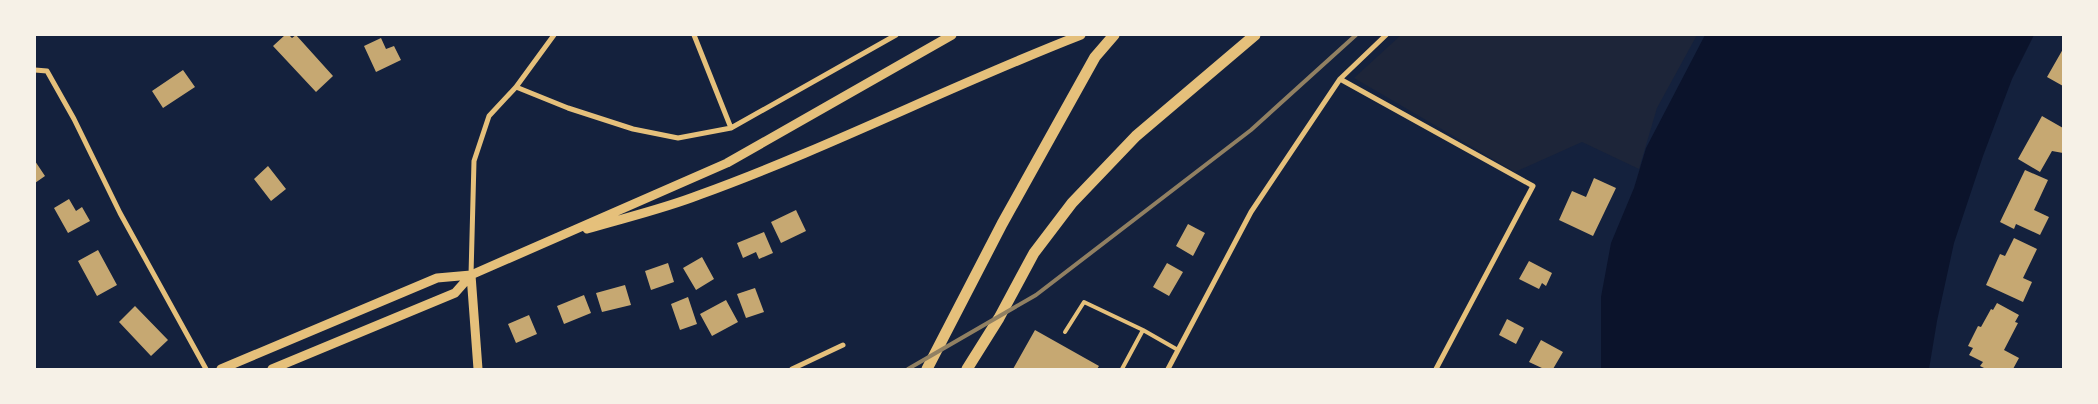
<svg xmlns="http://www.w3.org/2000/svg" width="2098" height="404" viewBox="0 0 2098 404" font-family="Cabin,sans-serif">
	<rect width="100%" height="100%" fill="#14213d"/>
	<path fill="#1d2539" d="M1401,35h296l-40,73 -18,61 -57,-27 -67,30 -161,-94z"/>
	<path fill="#0b132b" d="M1705,35h329l-22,44 -29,77 -29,87 -17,78 -8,48h-328v-72l10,-54 23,-55 12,-40z"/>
	<path fill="#c6a872" d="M285,35h4l3,3 4,-3 37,41 -17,16 -43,-46z
		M381,38l5,11 8,-3 7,14 -25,12 -12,-26z
		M2063,49v37l-16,-9z
		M183,70l12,17 -32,21 -11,-17z
		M2042,116l21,12v25l-11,-2 -12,21 -22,-13z
		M35,161l10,15 -10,7z
		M268,166l18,23 -15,12 -17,-22z
		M2025,170l23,10 -14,30 15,7 -9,18 -24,-11 -2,5 -14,-7z
		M1594,178l22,10 -23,48 -34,-16 13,-29 14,6z
		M69,199l7,12 6,-4 8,14 -22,12 -14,-25z
		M796,210l10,21 -25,12 -10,-21z
		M1188,224l17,9 -12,23 -17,-10z
		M764,232l9,21 -14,6 -3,-7 -13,6 -6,-15z
		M2014,238l23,11 -14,29 9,4 -9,20 -37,-17 14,-31 5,2z
		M98,250l19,35 -20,11 -19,-35z
		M702,257l12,22 -18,11 -13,-22z
		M1529,261l23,12 -6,13 -4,-3 -3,6 -20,-10z
		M668,263l6,19 -23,8 -6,-19z
		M1167,263l16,9 -14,24 -16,-9z
		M625,285l6,20 -29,7 -6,-19z
		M755,288l9,24 -18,6 -9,-24z
		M584,295l7,18 -27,11 -7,-18z
		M688,297l9,27 -17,6 -9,-26z
		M726,300l12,22 -26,14 -12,-22z
		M1997,303l22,12 -4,7 3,1 -14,27 15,8 -6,11h-27l-6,-3 3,-4 -14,-7 4,-7 -5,-2 10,-20 3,1 10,-18 2,1z
		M135,306l33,34 -17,16 -32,-34z
		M529,315l8,19 -21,9 -8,-19z
		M1507,319l17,9 -8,16 -17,-9z
		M1035,330l64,36 -2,3h-84z
		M1541,340l22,12 -10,17h-9l-15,-7z"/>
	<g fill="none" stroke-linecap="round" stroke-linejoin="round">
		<path stroke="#e5c07b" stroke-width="4" d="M1065,332l19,-30 59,28
			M1122,369l21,-39 35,20"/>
		<path stroke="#e5c07b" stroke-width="5" d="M694,35l37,93
			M35,70l12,1 27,48 46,94 86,156
			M1340,79l193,107 -97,183
			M516,87l52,21 65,21 45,9 53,-10 165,-93
			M471,275l3,-114 15,-45 27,-29 38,-52
			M792,369l51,-24
			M1168,369l83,-157 89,-133 46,-44"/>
		<path stroke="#e5c07b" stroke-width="9" d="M587,229c37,-11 76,-20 112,-34 130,-47 253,-110 382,-160
			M471,275l7,94
			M221,369l216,-91 34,-3 256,-112 225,-128
			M272,369l183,-76 16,-18"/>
		<path stroke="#e5c07b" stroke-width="11" d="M927,369l75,-145 93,-167 19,-22
			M967,369l32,-51 35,-65 38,-50 64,-67 119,-101"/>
		<path stroke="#918062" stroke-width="4" d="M908,369l128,-74 215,-165 105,-95"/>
	</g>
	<rect width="2098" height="404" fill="none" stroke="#f6f1e7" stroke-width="72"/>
</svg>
